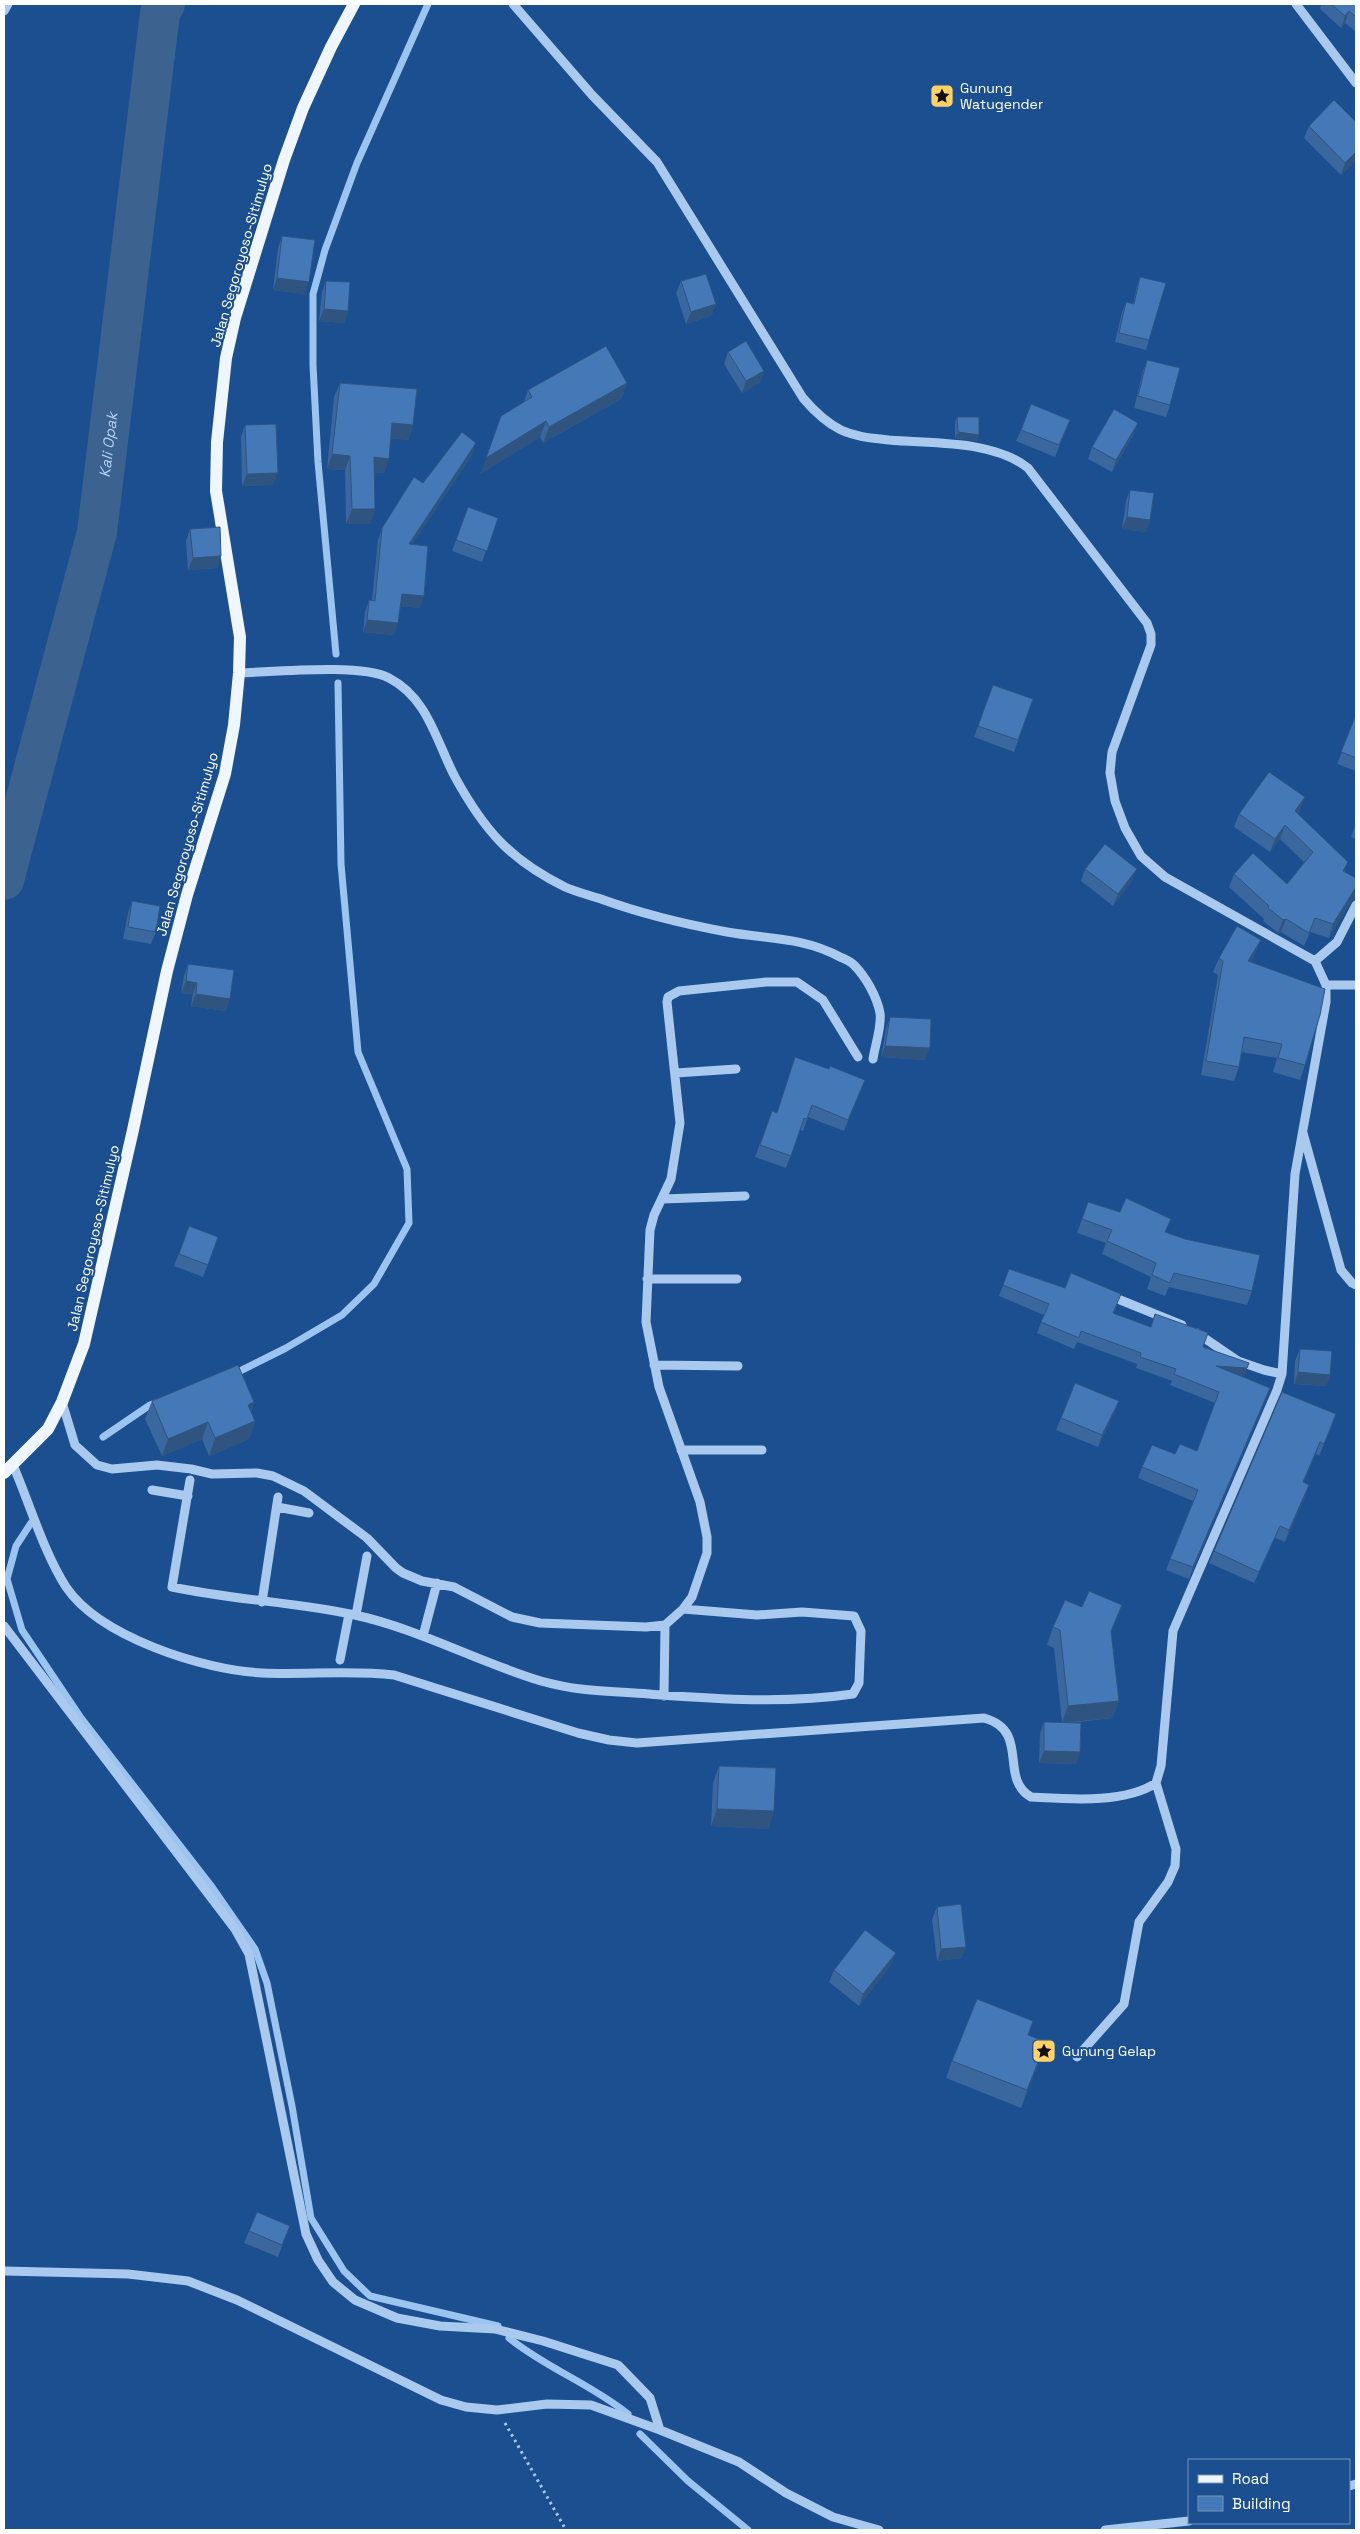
<svg xmlns="http://www.w3.org/2000/svg" width="1360" height="2534" viewBox="0 0 1360 2534" font-family="'Space Grotesk',sans-serif">
	<rect width="100%" height="100%" fill="#1b4f8f"/>
	<g fill="none" stroke-linecap="round" stroke-linejoin="round">
		<path stroke="#9cc4f0" stroke-width="7" d="M336,654l-18,-192 -5,-97v-71l12,-44 32,-87 71,-159
			M234,1374l52,-26 56,-33 32,-31 35,-61 -2,-54 -49,-117 -17,-188 -3,-181
			M103,1437l47,-32 8,-3
			M31,1523l-15,23 -9,33 15,51 59,88 131,169 43,62 12,34 25,123 19,112 33,53 26,25 128,30
			M509,2338c37,30 82,46 119,76
			M640,2434l48,47 60,49"/>
		<path stroke="#3c6290" stroke-width="40" id="s1" d="M4,880l93,-348 63,-519 5,-9"/>
		<path stroke="#a9c9ee" stroke-width="3" stroke-dasharray="2.5 4" stroke-linecap="butt" d="M505,2423l61,107"/>
		<path stroke="#a9c9ee" stroke-width="9" d="M1296,4l60,79
			M4,11l4,-7
			M239,673c34,-1 123,-10 150,5 39,20 47,63 66,99 29,53 55,83 110,110 11,5 24,8 36,12 41,15 83,25 126,33 39,7 77,5 113,25 5,2 11,5 14,8 12,12 23,32 26,48 2,13 -5,32 -7,46
			M1315,961l22,-19 19,-37
			M1326,985h30
			M676,1073l60,-4
			M1303,1133l38,137 11,13 4,2
			M663,1199l82,-3
			M647,1279h90
			M1108,1295l74,30
			M1197,1333l41,28 26,9 18,4
			M654,1365l84,1
			M62,1402l13,43 22,20 15,4 45,-4 34,4 21,5 45,-1 16,3 31,15 63,47 29,30 7,5 19,8 32,6 58,30 28,6 106,4 19,-2 18,-16 9,-12 15,-44v-16l-7,-35 -41,-115 -13,-65 4,-92 4,-15 17,-36 9,-56 -13,-121 1,-5 11,-6 87,-9h31l26,18 35,57
			M681,1450h81
			M13,1465c16,37 31,88 53,122 34,50 137,83 196,86 44,2 88,-3 132,2l184,58 31,7 28,3 347,-25c47,13 14,60 47,79 38,2 93,7 125,-14l5,-17 12,-135 104,-241 5,-16 13,-200 31,-172v-17l-11,-24 -150,-84 -24,-21 -16,-28 -10,-27 -5,-28 2,-21 39,-107v-11l-4,-11 -119,-155c-35,-28 -95,-24 -139,-28 -17,-2 -33,-3 -48,-10 -16,-8 -27,-19 -38,-32l-146,-236 -65,-67 -79,-91
			M190,1480l-18,107c61,13 124,15 183,28 64,14 123,47 186,66 39,11 69,10 108,13 69,5 136,10 204,0l6,-11 2,-52 -7,-15 -52,-4 -45,3 -74,-6
			M152,1490l36,6
			M277,1507l32,6
			M262,1602l16,-105
			M356,1615l11,-59
			M4,1626l231,303 14,25 57,280 12,26 15,22 22,18 42,18 43,8 55,3 48,12 75,24 32,33 10,32
			M423,1636l14,-53
			M340,1660l9,-46
			M664,1696l1,-71
			M1077,2057l47,-53 15,-82 29,-40 7,-16 1,-17 -20,-66
			M4,2271l124,3 60,7 49,19 204,100 25,7 31,3 50,-6 44,1 69,25 79,32 47,31 47,24 46,13
			M1349,2486l7,-2
			M1105,2530l84,-9"/>
		<path stroke="#f0f6ff" stroke-width="12" d="M4,1473l44,-44 14,-27 22,-58 49,-214 34,-159 20,-76 38,-121 9,-49 5,-52 1,-36 -24,-146 1,-49 9,-84 9,-40 49,-158 19,-52 28,-61 23,-43"/>
	</g>
	<path fill="#3a679d" d="M1321,4h35v28l-11,-9 -4,5 -21,-19z
		M1356,122v38l-15,15 -37,-37 5,-12z
		M282,236l23,58 -32,-4 5,-42z
		M1140,277l9,63 -3,10 -31,-8 7,-30 4,-10 7,2 4,-18z
		M326,281l22,30 -4,12 -25,-2 3,-29z
		M681,281l35,23 -5,12 -25,8 -10,-31z
		M728,352l36,19 -4,11 -18,11 -18,-29z
		M1147,360l23,45 -4,12 -32,-9 9,-37z
		M340,383l73,42 -5,15 -17,-2 -7,35 -9,-1v37l-5,15h-24l-1,-54 -18,-1 7,-72z
		M627,383l-6,16 -78,44 -3,-6 -60,37 44,-72 4,-12z
		M957,417l20,24 -22,-3v-15z
		M1070,420l-15,37 -39,-16 5,-11z
		M245,425l28,60 -31,1 -1,-49z
		M1134,434l-22,38 -24,-13 4,-12z
		M472,455l-60,89 8,64 -19,-2 -7,29 -31,-3 2,-20 4,-12h3l6,-60 4,-12 41,-45z
		M1130,490l20,30 -4,12 -24,-3 4,-28z
		M468,507l30,11 -16,44 -30,-11z
		M190,529l31,27 -4,12 -29,2 -2,-29z
		M993,685l40,14 -19,53 -40,-15z
		M1356,718v53l-19,-7z
		M1300,810l-2,4 47,57 11,23 -27,44 -19,-6 -6,14 -23,-14 -3,1 -15,-12 1,-2 -35,-32 5,-13 53,10 17,-22 -24,-23 -10,13 -36,-25 5,-13z
		M1356,823v16l-5,-2z
		M1085,869l47,12 -19,25 -32,-25z
		M132,901l24,31 -5,12 -28,-5 5,-26z
		M1255,954l-4,8 54,103 -5,15 -27,-8 4,-14 -36,-6 -2,15 -5,14 -33,-6 17,-100 -5,-3 6,-14z
		M188,964l38,47 -35,-5 2,-12 -12,-1 3,-17z
		M890,1017l35,43 -44,-3 5,-28z
		M795,1057l65,34 -16,40 -36,-14 -5,14 -3,-1 -14,38 -31,-11 17,-46 5,2z
		M1088,1202l79,30 85,59 -5,14 -78,-18 -4,9 -18,-7 4,-12 -49,-23 4,-11 -29,-10z
		M189,1226l29,11 -15,40 -29,-11z
		M1009,1269l108,36 -4,9 90,33 41,30 26,11 -4,11 -77,180 -23,-9 27,-69 -55,-23 4,-11 33,-13 22,-3 18,-48 -45,-18 2,-4 -36,-13 1,-4 -60,-22 -3,7 -37,-16 7,-18 -45,-19z
		M1300,1349l30,26 -4,11 -32,-2 1,-23z
		M152,1401l102,1 -3,10 4,9 -6,18 -40,17 -7,-17 -40,17 -17,-37z
		M1119,1401l-5,12 -16,34 -42,-17 5,-12z
		M1332,1426l-13,30 -3,-2 -13,29 2,14 -20,45 -10,-4 -21,45 -45,-20 5,-12z
		M1115,1623l-4,9 8,69 -7,17 -41,5 5,41 -37,-1 1,-29 4,-12h18l-8,-74 -7,-3 6,-18z
		M719,1766l55,45 -6,18 -57,-3 2,-43z
		M937,1907l29,40 -5,11 -24,3 -5,-42z
		M891,1965l-32,41 -30,-24 5,-12z
		M1028,2035l12,25 -19,48 -75,-30 6,-17z
		M249,2231l36,7 -7,19 -34,-14z"/>
	<path fill="#305480" d="M1349,11l-4,12 -4,5 4,-12z
		M1356,152v8l-15,15 4,-12z
		M277,278l32,4 -4,12 -32,-4z
		M716,304l-5,12 -25,8 5,-12z
		M324,309l24,2 -4,12 -25,-2z
		M764,371l-4,11 -18,11 4,-12z
		M627,383l-6,16 -78,44 6,-16z
		M546,421l-6,16 -60,37 6,-16z
		M392,423l21,2 -5,15 -21,-2z
		M1138,423l-4,11 -22,38 4,-12z
		M958,432l21,3 -2,6 -22,-3z
		M476,443l-4,12 -67,101 4,-12z
		M332,454l18,2 -5,14 -18,-1z
		M374,457l15,2 -5,14 -15,-1z
		M278,473l-5,12 -31,1 5,-12z
		M352,509h23l-5,15h-24z
		M1127,517l23,3 -4,12 -24,-3z
		M221,556l-4,12 -29,2 5,-12z
		M402,594l22,2 -4,12 -22,-2z
		M367,620l31,3 -4,12 -31,-3z
		M1305,797l-5,13 -10,15 5,-14z
		M1285,825l-5,14 -10,13 5,-13z
		M1137,869l-5,12 -19,25 5,-12z
		M1356,887v7l-27,44 4,-14z
		M1286,919l-5,13 -3,1 5,-13z
		M1261,940l-6,14 -12,22 5,-15z
		M186,981l11,2 -4,11 -12,-1z
		M196,994l34,5 -4,12 -35,-5z
		M885,1046l45,2 -5,12 -44,-3z
		M1216,1366l31,2 -4,12z
		M1298,1372l32,3 -4,11 -32,-2z
		M1270,1388l-4,11 -77,180 4,-12z
		M1119,1401l-5,12 -16,34 4,-12z
		M254,1402l-6,18v-15z
		M1336,1414l-4,12 -13,30 5,-12z
		M255,1421l-6,18 -40,17 6,-18z
		M208,1422l-6,17 -40,17 6,-17z
		M1320,1442l-4,12 -18,40 5,-12z
		M1309,1485l-4,12 -20,45 4,-12z
		M1119,1701l-7,17 -50,5 6,-17z
		M1044,1751l36,1 -4,12 -37,-1z
		M717,1809l57,2 -6,18 -57,-3z
		M966,1947l-5,11 -24,3 4,-12z
		M896,1953l-5,12 -32,41 4,-12z
		M1046,2042l-6,18 -19,48 6,-18z"/>
	<path fill="#4478b7" stroke="#305480" d="M1331,4h25v13l-7,-6 -4,5z
		M1334,100l22,22v30l-11,11 -36,-37z
		M282,236l33,4 -6,42 -32,-4z
		M706,274l10,30 -25,8 -10,-31z
		M1140,277l26,6 -17,57 -30,-7 7,-31 8,2z
		M326,281l24,1 -2,29 -24,-2z
		M746,341l18,30 -18,10 -18,-29z
		M606,346l21,37 -78,44 -3,-6 -60,37 15,-42 31,-19 -4,-7z
		M1147,360l33,8 -10,37 -32,-9z
		M340,383l77,6 -4,36 -21,-2 -3,36 -15,-2 1,52h-23l-2,-53 -18,-2z
		M1031,404l39,16 -11,25 -38,-15z
		M1114,409l24,14 -22,37 -24,-13z
		M957,417h22v18l-21,-3z
		M276,424l2,49 -31,1 -2,-49z
		M462,432l14,11 -67,101 19,2 -4,50 -22,-2 -4,29 -31,-3 2,-20 6,1 7,-73 32,-51 9,6z
		M1130,490l24,3 -4,27 -23,-3z
		M468,507l30,11 -11,33 -31,-11z
		M220,527l1,29 -28,2 -3,-29z
		M993,685l40,14 -15,41 -40,-14z
		M1355,717l1,1v40l-15,-6z
		M1269,772l36,25 -10,14 53,51 -5,9 13,7v9l-23,37 -18,-6 -6,15 -23,-14 -3,1 -15,-12 1,-2 -35,-32 19,-21 34,31 26,-32 -28,-27 -10,14 -36,-25z
		M1105,844l32,25 -19,25 -33,-25z
		M132,901l28,5 -4,26 -28,-5z
		M1237,926l24,14 -13,21 77,28 -5,26 -15,50 -27,-7 4,-14 -38,-7 -5,30 -33,-6 17,-100 -4,-3z
		M188,964l46,6 -4,29 -34,-5 1,-11 -11,-2z
		M890,1017l41,2 -1,29 -45,-2z
		M795,1057l34,12 1,-3 35,14 -17,40 -36,-15 -5,14 -3,-1 -13,38 -31,-11 12,-34 5,2z
		M1126,1198l45,21 -6,13 20,7 75,16 -8,36 -78,-18 -4,10 -18,-8 4,-12 -49,-22 5,-11 -30,-11 6,-17 32,10z
		M189,1226l29,11 -10,28 -29,-11z
		M1009,1269l56,19 6,-15 50,21 -8,19 38,14 4,-13 51,18 2,1 -5,14 46,16 -2,5 -31,-2 54,22 -77,179 -23,-8 28,-69 -56,-23 10,-22 23,9 5,-10 17,7 22,-59 -45,-18 2,-5 -36,-12 1,-4 -60,-22 -2,7 -38,-16 8,-18 -46,-19z
		M1300,1349l32,2 -2,24 -32,-3z
		M238,1365l16,37 -6,3 7,16 -40,17 -7,-16 -40,17 -16,-38z
		M1075,1383l44,18 -17,34 -41,-17z
		M1282,1392l54,22 -12,30 -4,-2 -17,40 6,3 -20,45 -9,-4 -21,46 -45,-21z
		M1089,1591l33,14 -11,26 8,70 -51,5 -8,-76 -7,-3 12,-27 17,7z
		M1044,1722l37,1 -1,29 -36,-1z
		M719,1766l57,2 -2,43 -57,-2z
		M961,1904l5,43 -25,2 -4,-42z
		M865,1930l31,23 -33,41 -29,-24z
		M977,1999l56,22 -5,14 18,7 -19,48 -75,-29z
		M257,2212l33,14 -8,19 -33,-14z"/>
	<defs>
		<g id="sight-square" transform="scale(1.25)"><rect x="-9" y="-9" width="18" height="18" rx="4" fill="#ffd166" stroke="#1b4f8f"/><path d="M0-6L1.8-2.2L6-1.7L2.9 1.2L3.7 5.4L0 3.3L-3.7 5.4L-2.9 1.2L-6-1.7L-1.8-2.2Z" fill="#111"/></g>
	</defs>
	<g fill-rule="evenodd">
		<use href="#sight-square" x="942" y="96"/>
		<use href="#sight-square" x="1044" y="2051"/>
	</g>
	<g text-anchor="middle" dominant-baseline="central" stroke-width="4" stroke-linejoin="round" paint-order="stroke">
		<g font-size="14" fill="#fff" stroke="#1b4f8f" text-anchor="start">
			<text x="960" y="88">Gunung<tspan x="960" dy="16">Watugender</tspan></text>
			<text x="1062" y="2051">Gunung Gelap</text>
		</g>
		<g font-size="14" fill="#fff" stroke="#1b4f8f">
			<text transform="translate(241 255) rotate(-74)">Jalan Segoroyoso-Sitimulyo</text>
			<text transform="translate(187 844) rotate(-74)">Jalan Segoroyoso-Sitimulyo</text>
			<text transform="translate(93 1238) rotate(-77)">Jalan Segoroyoso-Sitimulyo</text>
		</g>
		<g font-size="15" font-style="italic" fill="#b5d3f5" stroke="#1b4f8f">
			<text stroke="none"><textPath href="#s1" startOffset="448">Kali Opak</textPath></text>
		</g>
	</g>
	<rect width="1360" height="2534" fill="none" stroke="#ffffff" stroke-width="10"/>
	<rect x="1188" y="2459" width="162" height="65" fill="#1b4f8f" stroke="#7695bc"/>
	<rect x="1198" y="2475" width="25" height="8" fill="#f0f6ff" stroke="#7695bc"/>
	<text x="1232" y="2484" font-size="15" fill="#ffffff">Road</text>
	<rect x="1198" y="2496" width="25" height="15" fill="#4478b7" stroke="#7695bc"/>
	<text x="1232" y="2509" font-size="15" fill="#ffffff">Building</text>
</svg>
